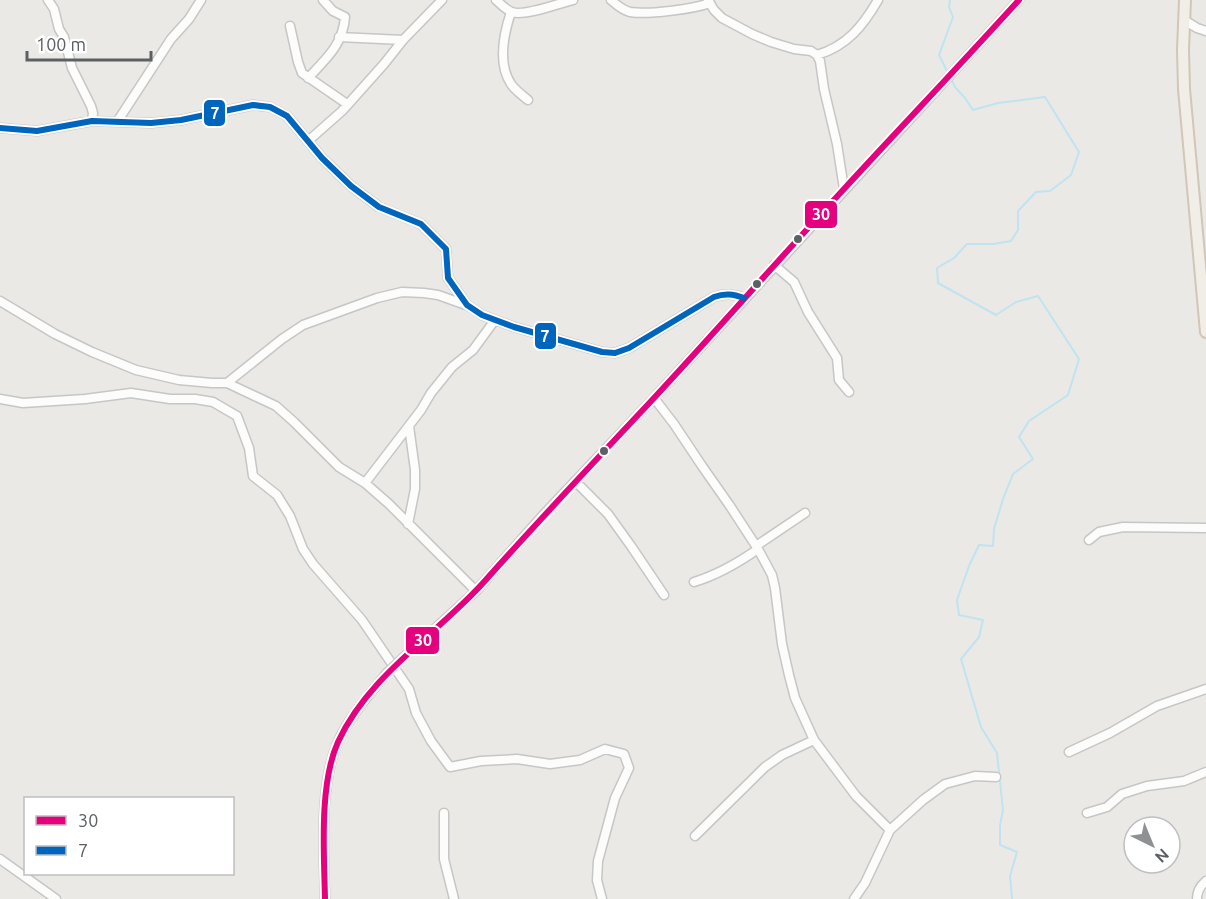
<svg xmlns="http://www.w3.org/2000/svg" width="1206" height="899" viewBox="0 0 1206 899" font-family="Ubuntu,sans-serif">
	<rect width="100%" height="100%" fill="#ebe9e6"/>
	<g fill="none" stroke-linecap="round" stroke-linejoin="round">
		<path stroke="#bfe3f1" stroke-width="2" d="M950,0l-1,7 4,10 -14,38 16,32 10,11 8,12 25,-7 47,-6 34,55 -8,23 -21,16 -14,1 -18,19v19l-7,11 -18,3h-26l-13,14 -17,10 1,15 58,32 20,-13 22,-6 41,63 -11,36 -39,26 -10,16 14,22 -20,15 -10,25 -9,30 -1,17 -14,-1 -10,21 -12,34 2,15 24,5 -4,17 -18,22 20,68 16,26 6,57 -3,15v20l17,7 -7,24 2,23"/>
		<g stroke="#c6c6c6" stroke-width="11">
			<path id="minor" d="M48,0l6,9 5,20 5,8 8,31 19,38 2,7 -1,8
				M496,0c5,4 10,10 16,12 12,5 47,-9 61,-12
				M611,0c6,5 11,10 19,12 18,3 63,-3 80,-9
				M708,0l6,10 8,8 30,16 19,8 23,7 17,2 6,4 3,6 4,28 13,55 7,45
				M511,12c-7,21 -14,51 0,72 4,6 11,11 17,16
				M1184,20l13,8 9,3
				M290,26l8,36 4,11 45,31
				M339,37l64,3
				M817,55c30,-9 46,-29 61,-55
				M308,78c19,-20 35,-34 37,-61l-12,-6 -10,-11
				M117,122l54,-83 18,-20 12,-19
				M0,128l37,3 55,-10 59,2 30,-3 72,-15 17,2 17,9 35,42 29,28 28,21 42,17 25,25 2,29 19,27 15,10 32,12 88,25 13,1 14,-5 85,-51c11,-4 19,-3 30,1
				M308,141l34,-30 42,-47 19,-24 39,-40
				M774,265l20,17 14,30 29,46 2,22 10,12
				M0,301l55,33 37,18 44,18 43,10 33,3h15l49,23 18,16 45,45 26,16 24,21 87,87
				M227,383l55,-44 21,-14 74,-27 25,-6 22,1 14,2 28,10
				M654,398l20,26 28,42 28,40 28,43 14,26 3,13 7,56 7,31 6,23 19,42 42,56 34,34
				M0,399l23,4 62,-4 46,-6 39,6h25l18,3 24,14 12,32 4,28 24,19 13,21 13,33 10,15 49,56 47,69 7,24 15,28 19,26 31,-6 36,-2 33,5 30,-4 25,-11 19,5 5,14 -14,30 -17,63 -1,19 5,19
				M575,481l33,33 23,32 33,49
				M365,483l56,-73 10,-17 21,-26 21,-17 22,-30
				M408,524l7,-35v-19l-6,-44
				M1089,540l10,-8 24,-5 83,1
				M756,546l49,-33
				M694,582c23,-7 44,-19 64,-33
				M404,657l72,-66 69,-78 109,-115 365,-398
				M1069,752l41,-19 47,-27 49,-17
				M444,813v46l10,40
				M1087,813l20,-6 15,-13 25,-8 37,-5 22,-9
				M695,836l70,-69 17,-12 32,-15
				M0,859l56,40
				M325,899c-1,-47 -6,-111 12,-155 11,-26 32,-49 50,-71
				M854,899l11,-16 25,-53 33,-30 22,-16 30,-8 21,1
				M1197,899c0,-8 3,-13 9,-18"/>
		</g>
		<g stroke="#d1c6b7" stroke-width="14">
			<path id="major" d="M1185,0l-2,50 1,39 22,243"/>
		</g>
		<use href="#minor" stroke="#fcfcfb" stroke-width="8"/>
		<use href="#major" stroke="#f1eee8" stroke-width="10"/>
		<g stroke="#c6c6c6" stroke-width="11" stroke-linecap="butt">
			<path id="minor-bridge" d="M387,673l17,-16"/>
		</g>
		<use href="#minor-bridge" stroke="#fcfcfb" stroke-width="8"/>
		<g stroke="#fff" stroke-width="10">
			<path id="bus-1" d="M325,899c-1,-46 -6,-115 13,-157 31,-67 97,-106 145,-159 56,-63 114,-124 171,-185 64,-69 126,-140 190,-209 58,-63 117,-125 175,-189"/>
		</g>
		<g stroke="#fff" stroke-width="10">
			<path id="bus-2" d="M0,128l37,3 55,-10 59,2 30,-3 72,-15 17,2 17,9 35,42 29,28 28,21 42,17 25,25 2,29 19,27 15,10 32,12 88,25 13,1 14,-5 85,-51c11,-4 19,-3 30,1"/>
		</g>
		<use href="#bus-1" stroke="#e5007d" stroke-width="6"/>
		<use href="#bus-2" stroke="#0065bd" stroke-width="6"/>
	</g>
	<g fill="#5c6063" stroke="#fff" stroke-width="2">
		<circle cx="798" cy="239" r="5"/>
		<circle cx="757" cy="284" r="5"/>
		<circle cx="604" cy="451" r="5"/>
	</g>
	<g stroke="#fff" stroke-width="2">
		<rect x="203" y="99" width="23" height="28" rx="6" fill="#0065bd"/>
		<rect x="804" y="200" width="34" height="29" rx="6" fill="#e5007d"/>
		<rect x="534" y="322" width="23" height="28" rx="6" fill="#0065bd"/>
		<rect x="405" y="626" width="35" height="29" rx="6" fill="#e5007d"/>
	</g>
	<g font-size="16" text-anchor="middle" font-weight="bold" fill="#fff">
		<text x="215" y="119">7</text>
		<text x="821" y="220">30</text>
		<text x="545" y="342">7</text>
		<text x="423" y="646">30</text>
	</g>
	<rect x="24" y="797" width="210" height="78" fill="#ffffff" stroke="#bebfc1" stroke-width="1.5"/>
	<rect x="36" y="816" width="30" height="9" fill="#e5007d" stroke="#bebfc1" stroke-width="1.5"/>
	<text x="78" y="827" font-size="18" fill="#5c6063">30</text>
	<rect x="36" y="846" width="30" height="9" fill="#0065bd" stroke="#bebfc1" stroke-width="1.5"/>
	<text x="78" y="857" font-size="18" fill="#5c6063">7</text>
	<g transform="translate(1152 845) rotate(137)"><circle r="28" fill="#ffffff" stroke="#bebfc1" stroke-width="1.5"/>
	<path d="M0-4.5L10 22L0 15L-10 22Z" fill="#8e9091"/>
	<text y="-9" font-size="16" font-weight="bold" text-anchor="middle" fill="#5c6063">N</text>
	</g>
	<path d="M27 51v9h124v-9" fill="none" stroke="#5c6063" stroke-width="3"/>
	<text x="36" y="51" font-size="18" fill="#5c6063" stroke="#ffffff" stroke-width="4.5" paint-order="stroke">100 m</text>
</svg>
